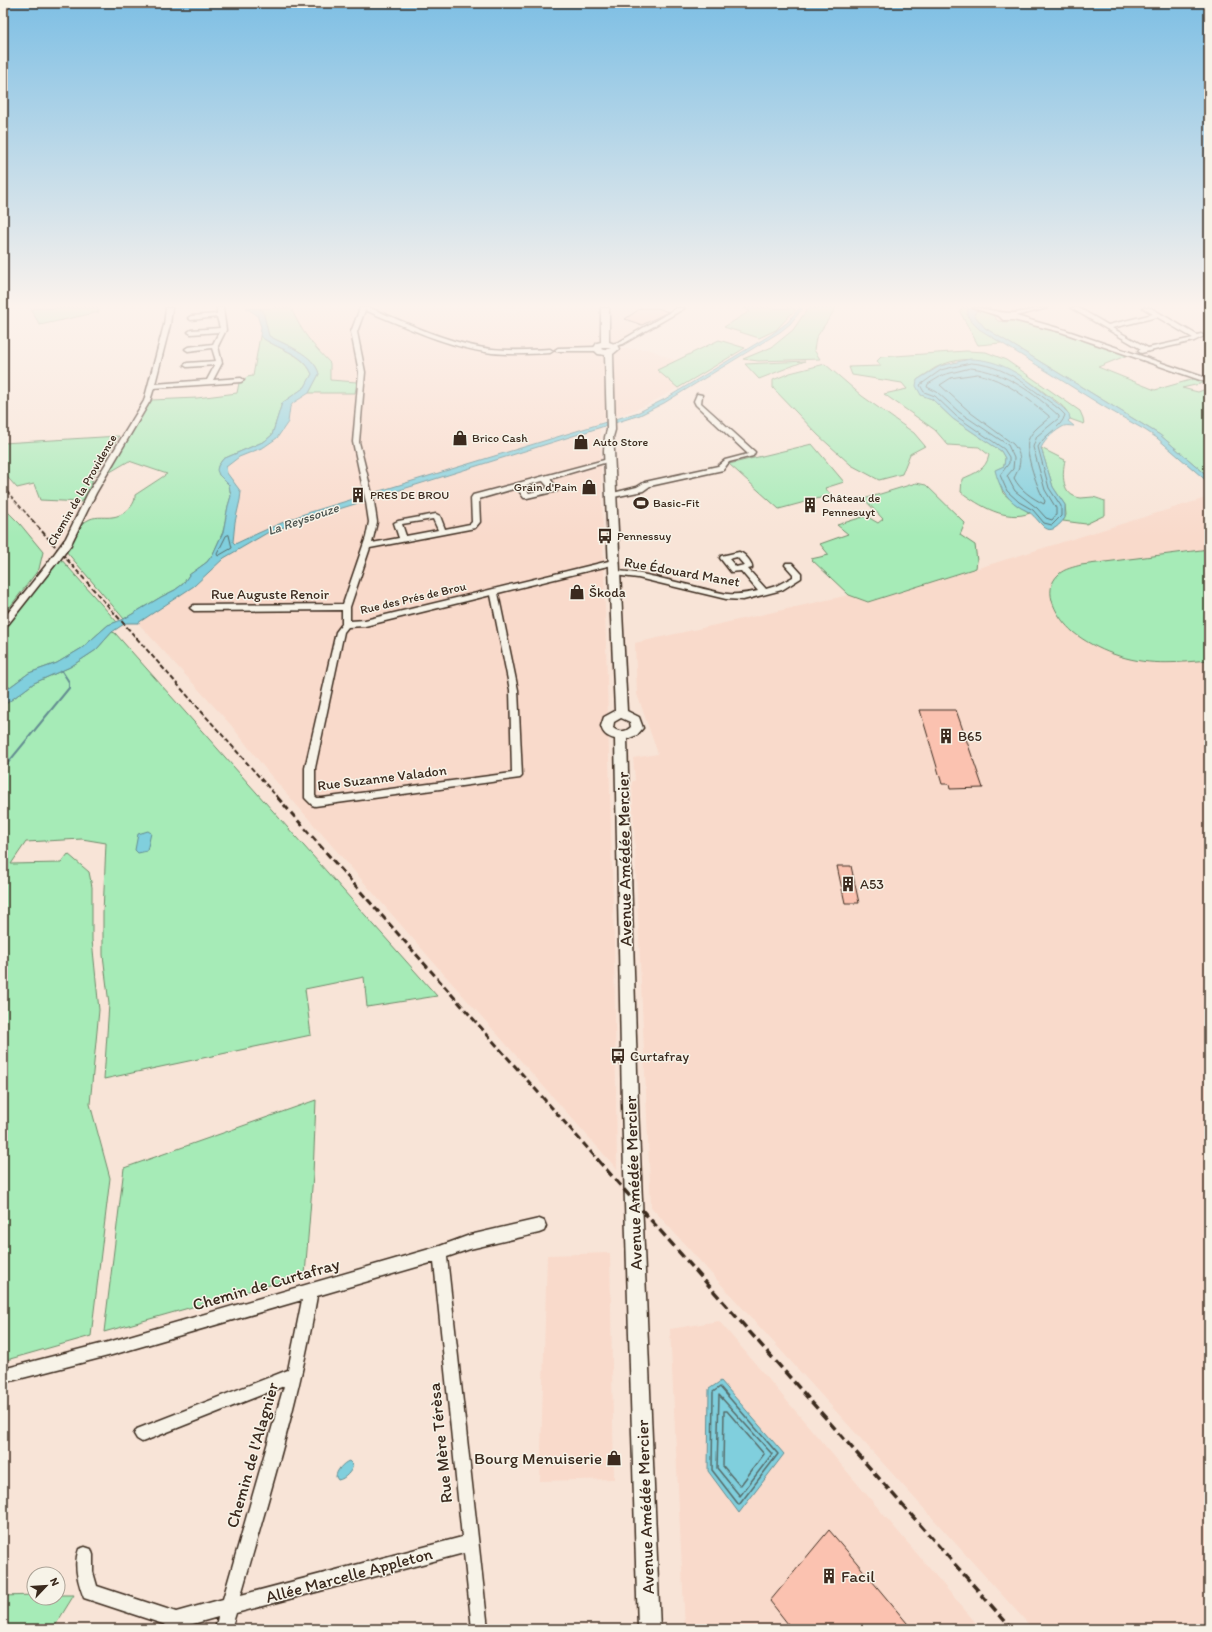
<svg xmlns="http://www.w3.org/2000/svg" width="1212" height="1632" viewBox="0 0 1212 1632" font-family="Itim,sans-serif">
	<rect width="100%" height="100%" fill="#f8e4d7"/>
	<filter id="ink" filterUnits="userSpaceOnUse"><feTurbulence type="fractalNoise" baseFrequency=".025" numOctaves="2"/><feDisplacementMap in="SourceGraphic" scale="8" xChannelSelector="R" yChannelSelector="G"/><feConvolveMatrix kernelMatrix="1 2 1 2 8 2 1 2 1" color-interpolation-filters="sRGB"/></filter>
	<g filter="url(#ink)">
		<path fill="#f9dacb" d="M291,308h205l17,6 11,-6h140l9,3 -53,30 1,8h28l27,12 -19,9 21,18 -35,19 -43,15 14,519 3,228 -175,-197 -175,-201 -36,-46 -93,-102 56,-37 30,-28 42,-25h-9l-22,11 -2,-2 2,-20 5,-22 1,-8 -14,-19 -1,-6 13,-10 25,-10 13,-9 11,-16 2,-15 3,-4 16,-10 19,-1 28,-10 -26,-2v-17l-18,-19 -13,-16z
			M1209,497v1132h-176l-382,-422 -19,-425 3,-2 -2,-22 25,-4 -21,-60 -2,-51 214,-48 19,7z
			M610,1253l4,226 -74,2 7,-226z
			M719,1321l262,308h-296l-15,-300z"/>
		<path fill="#a6ebb7" stroke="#708a6a" d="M38,308h59l2,4 -59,13 -9,-15z
			M258,308h33c11,25 21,36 39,55v17l27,2 -2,11h-46l10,-19c-5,-20 -34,-29 -50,-38z
			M744,308h50l1,2 -19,20 -17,8 -35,-11 26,-16z
			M808,308h28l-20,30 -2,12 6,9 -62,2 -15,-2 29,-12 21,-17z
			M962,308h8l-3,6 7,10 27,19 -23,2 -18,-33z
			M977,310l14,3 7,8 9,1 4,-2h5l22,5 90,30 -30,12 57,23 39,-11 -2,-1 12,5 -22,5 16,4 11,-4v89l-49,-42 -175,-107 -11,-13z
			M260,336c17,14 42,16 52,38l-7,13 -23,16 -10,32 -7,6 -42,18 -5,7 1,9 10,10 2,11 -3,10 -5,26 -10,22 -6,8 -18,13 -6,9 -8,6 -14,7 -37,22 -59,-69c7,-10 13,-26 25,-31 7,-3 16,-1 22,-2 11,-1 24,-11 23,-22l32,-21 -38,-13 -24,14 47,-75 45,-2 40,-5 2,-10 8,-6 6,-1z
			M719,340l26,8 -67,40 -21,-18z
			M966,351l20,1 20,8 74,51 3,7 1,6 -14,-5c-2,-12 -16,-19 -25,-26 -32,-25 -69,-46 -110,-25 -6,4 -12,8 -18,12l4,15 11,4 21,20 48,32 4,7 -1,8 -8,4 7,23 14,12 13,8c-24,9 -50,-7 -69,-21l1,-13c13,-6 24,-9 27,-24l-10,-8 -31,-2 -13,-15 -51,-36 23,-5 -5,-6 -50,-8 -3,-8 32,-1 -4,-5 4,-4z
			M805,361l-46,18 -14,-15z
			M825,364l37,32 52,37 11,13 -15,8 -8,20 -23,6 -28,-15 -33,-30 -45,-47v-8l17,-7z
			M119,436l-28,44h2l-10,22 -43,-2 -6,-16 -17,4 -14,-16v-29z
			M812,444l32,38 -19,6 6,7 -52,14 -50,-45z
			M1041,448l24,12c-3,14 -4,36 16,38 4,0 8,-1 12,-1 4,1 9,3 12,4v14l-19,9 -23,-3 3,-6 -1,-10 -12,-18z
			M916,483l10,2 39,38 -5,12 15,10 2,16 -1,7 -108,34 -19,-7 -38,-36 18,-4 -9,-11 28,-10 -11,-9 29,-9 12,7 5,-4 -19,-20z
			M3,507l17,17 23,28 -4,17 -36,47z
			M1209,549v111c-35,3 -63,6 -96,-6 -14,-5 -29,-13 -40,-22 -15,-13 -33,-41 -14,-58 5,-5 15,-7 22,-9z
			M60,558l57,64 -9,3 -26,23 -25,15 -28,10 -26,19v-63z
			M112,632l3,1 322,363 -70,11 -3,-30 -59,12 6,46 -207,44 5,-75 -6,-49v-42l3,-70 -24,-4 -56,3 -15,22 50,-1 7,-9 21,18 3,15v53l7,70 -9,94 20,74 -19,158 -88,25v-655l31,-23 36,-16 26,-17z
			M316,1100l-3,75 -8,100 -201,57 20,-164z
			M34,1595v3h24v-3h16l-21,34h-50v-33z"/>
		<path fill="#80cfdd" stroke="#648d91" d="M246,308h12l5,3 6,25c16,9 45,18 50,38l-10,19 -16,10 -3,4 -2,15 -11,16 -13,9 -25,10 -13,10 1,6 14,19 -1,8 -5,22 -2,20 2,2c23,-11 45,-21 69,-30l335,-102 26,-13 107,-65 16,-12 11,-14h4l-13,16 -10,8 -116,71 -24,12 -333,104 -40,14 -43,25 -30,28 -56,37h-12l-5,3 -9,6 -16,18 -26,17 -36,16 -31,23v-14l26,-19 28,-10 25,-15 26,-23 16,-6 37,-22 14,-7 8,-6 6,-9 18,-13 6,-8 10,-22 5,-26 3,-10 -2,-11 -10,-10 -2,-5 1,-4 5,-7 42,-18 7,-6 10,-32 23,-16 7,-13c-10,-23 -35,-24 -52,-38l1,-9 -4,-12z
			M970,308l7,2 -3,5 11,13 175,107 49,42v6l-52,-45 -12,-8 -39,-22 -127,-79 -9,-9 -3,-8z
			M970,359c30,0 53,17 75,35 8,6 17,12 24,20l1,5 -2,2 6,5c-3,0 -7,-1 -10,0 -8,4 -19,13 -23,22l12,39 12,18v13c-19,24 -21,5 -36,-6 -3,-2 -7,-3 -11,-6 -13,-9 -19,-20 -23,-36l9,-4 1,-8 -4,-7 -48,-32 -21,-20 -11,-4 -5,-9 1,-6 23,-14z
			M148,831l3,2 -4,18 -9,2 -3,-3 3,-16z
			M721,1381l63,73 -45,59 -31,-42 1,-82z
			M349,1461l4,4c-1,6 -8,14 -15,15l-2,-3c0,-6 7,-14 13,-16z"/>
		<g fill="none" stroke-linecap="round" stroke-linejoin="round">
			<path stroke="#576c6a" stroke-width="1" d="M971,363c29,2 50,17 72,34 8,6 16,11 22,18 -4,14 -21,19 -27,32l11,41 12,18v10l-9,9 -8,-2 -11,-13 -14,-8 -12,-11 -7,-16 9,-12v-6l-5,-8 -48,-33 -21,-20 -11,-4 -4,-7 21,-15z
				M971,368c35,4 63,25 88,48v2l-22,18 -4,11 12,43 11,18v7l-4,5 -6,-2 -9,-10 -22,-17 -8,-15 6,-7 1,-11 -6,-13 -49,-33 -22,-20 -10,-5 1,-3 15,-9z
				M978,374c28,6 49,24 71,42v2c-7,6 -18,13 -21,23 -3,13 10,49 17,60l-1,3c-12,-6 -24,-14 -30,-26 7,-13 9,-22 -1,-34l-42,-31 -31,-28 11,-7z
				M229,535l3,13 -14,8 -1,-2 9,-18z"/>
			<path stroke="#576c6a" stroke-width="1.5" d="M720,1387l58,67 -39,51 -27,-35 1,-78z
				M719,1395l53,59 -32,42 -23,-28z
				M724,1411h3l37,43 -24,32 -17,-20z"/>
			<path stroke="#648d91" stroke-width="2" d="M3,769l66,-81v-6l-7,-11"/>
		</g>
		<path fill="#fbc2b0" stroke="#3b2a1e" d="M641,308h17l10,4 -26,13 -17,-6z
			M920,710h36l27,78 -33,1 -1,-5h-7z
			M837,866h14l8,37h-14z
			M829,1530l18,21 65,78h-129l5,-5 -18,-23z"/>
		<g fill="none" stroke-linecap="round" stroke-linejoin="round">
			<g stroke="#3b2a1e" stroke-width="3">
				<path id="minor" d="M166,308h6l-2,17 -15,59 52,-4 8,-15 -28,2 -3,-2 3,-2 29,-2 -4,-13 -24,3 -3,-2 3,-2 25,-3 6,-12 -28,2 -3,-2 3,-2 29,-2 -3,-11 -26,3 -3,-2 3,-2 26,-2v-6h6l3,22 -8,16 4,17 -9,17 28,-2 3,2 -3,2 -87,6 -4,13 -54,92 -24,49 -1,2h-6l-1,-2 24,-49 56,-92 20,-76z
					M360,308h10c40,16 79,36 122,41 19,2 39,1 58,0l3,2 -3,2c-19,1 -39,2 -58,0 -45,-6 -86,-26 -127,-43l-8,22 8,40 -6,70 15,60 3,20 -5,21 27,-5 -5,-15 4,-2 38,-7 4,2 5,13 25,-5 2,-2 -1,-24 2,-3 135,-36 2,-1 4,2 -64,19 8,10 -1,2 -30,7h-3l-7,-10 -38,11 1,23 -5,6 -105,20 -20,59v14l15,-1 248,-60 4,2 -1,2 -118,29 20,97 4,86 -2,2 -205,28 -3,-1 -7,-7v-30l31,-136 6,-8v-14l-148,1 -4,-3 4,-3 149,-1 23,-67 3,-15 -3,-20 -13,-60 6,-70 -8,-40zM543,481l6,7 -20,5 -6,-7zM433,519l5,11 -32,6 -4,-12zM491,595l19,95 2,83 -190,25h-5l-2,-2v-28l29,-136 4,-5 17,-1z
					M677,308h8l-62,36 -11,3 -3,-2 10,-3z
					M973,308c14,0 25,5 38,5 12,0 23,-5 36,-5l-31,8 49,14 144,49v4l-148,-51 -48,-12h-10l-4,-4z
					M1071,308h8l29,17 45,-11 -10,-6h8l46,27 4,-1 3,2 -10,5 -53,12 -3,-2 3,-2zM1157,317l36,21 -45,10 -36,-20z
					M558,348l39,-1 3,2 -3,2h-41l-1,-1z
					M697,394l5,1 -1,8 53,48 1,1 -2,4 -24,6 -6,8 -73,16 -7,5 -34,7v-4l28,-7 8,-5 73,-16 7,-6 23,-6 -52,-49 -2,-4z
					M739,552c5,1 14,11 13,16l-4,1 18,20 10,-3 17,-9v-3l-8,-9 1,-2h6l9,10v5l-19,12 -39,10 -17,-1 -88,-21 -24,-3 -4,-2c10,-9 99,19 118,21 11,1 20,-1 30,-3l-17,-20 -10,1 -11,-14 1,-2zM737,557l7,8 -8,2 -7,-8z
					M51,559h3l4,2 -52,66 -3,1v-9z
					M539,1219l5,2 2,5 -2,5 -5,2 -69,16 -23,8 41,372h-16l-8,-76 -228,60 -5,16h-16l3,-12 -36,10 -1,2h-16l1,-4 -82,-27c-6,-15 -11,-34 -5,-49l6,-2 6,2 2,6v17l4,14 79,26 47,-13 61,-213 -142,56 -5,-3 -3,-5 3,-5 151,-59 14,-70 -190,55 -109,28v-14l109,-28 328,-95 30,-11zM434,1262l28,275 -221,58c28,-99 59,-198 76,-299z"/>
			</g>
			<g stroke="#3b2a1e" stroke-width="3">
				<path id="major" d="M601,308h8v34l8,3 2,4 -6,5 2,76 -2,7 1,14 13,260 12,6 4,11 -6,7 -10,4 11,366 22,524h-22l-16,-524 -7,-366c-8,-2 -12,-5 -14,-13l3,-9 11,-6 -11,-260 1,-14 2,-7 -2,-75 -7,-1 -5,-5 4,-6 4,-1zM603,347h4l4,1 -7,2 -3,-1zM621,718l9,4 1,5c-5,5 -12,6 -18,1l1,-6z"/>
			</g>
			<use href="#minor" fill="#f7f3e8" fill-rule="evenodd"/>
			<use href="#major" fill="#f7f3e8" fill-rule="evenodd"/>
			<path stroke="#3b2a1e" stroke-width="1.5" stroke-dasharray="4 2" stroke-linecap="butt" d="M3,487l30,34"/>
			<path stroke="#3b2a1e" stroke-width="2" stroke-dasharray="5 2.5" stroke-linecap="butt" d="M32,520l246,278"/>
			<path stroke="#3b2a1e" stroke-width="3" stroke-dasharray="7 3.5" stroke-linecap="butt" d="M277,797l321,363"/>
			<path stroke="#3b2a1e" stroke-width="3.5" stroke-dasharray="9 4.5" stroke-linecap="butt" d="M597,1159l415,470"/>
			<g stroke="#3b2a1e" stroke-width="11" stroke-linecap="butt">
				<path id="minor-bridge" d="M54,561l14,-19"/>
			</g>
			<use href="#minor-bridge" stroke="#f7f3e8" stroke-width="8"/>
		</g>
	</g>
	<linearGradient id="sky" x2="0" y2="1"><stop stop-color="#7ebfe4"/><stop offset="0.57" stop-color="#fcf3ed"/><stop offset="1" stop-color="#fcf3ed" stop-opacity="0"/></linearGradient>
	<rect width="1212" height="537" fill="url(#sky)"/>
	<defs>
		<g id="shop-bare" transform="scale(1.2)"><path d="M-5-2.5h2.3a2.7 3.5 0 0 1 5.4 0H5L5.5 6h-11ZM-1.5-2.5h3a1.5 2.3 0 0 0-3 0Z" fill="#3b2a1e" stroke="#f7f3e8" stroke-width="2.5" paint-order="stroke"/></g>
		<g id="building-bare" transform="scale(1.2)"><path d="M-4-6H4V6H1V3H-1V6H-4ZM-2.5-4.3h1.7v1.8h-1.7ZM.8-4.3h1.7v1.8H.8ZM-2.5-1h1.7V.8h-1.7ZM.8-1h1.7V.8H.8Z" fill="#3b2a1e" stroke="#f7f3e8" stroke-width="2.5" paint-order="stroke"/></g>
		<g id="stadium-bare" transform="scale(1.2)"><path d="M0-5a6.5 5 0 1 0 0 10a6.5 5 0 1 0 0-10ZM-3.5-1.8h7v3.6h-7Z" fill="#3b2a1e" stroke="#f7f3e8" stroke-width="2.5" paint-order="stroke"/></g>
		<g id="bus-bare" transform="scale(1.2)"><path d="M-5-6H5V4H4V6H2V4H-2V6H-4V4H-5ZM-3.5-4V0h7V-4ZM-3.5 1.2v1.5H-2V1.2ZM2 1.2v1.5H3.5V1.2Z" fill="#3b2a1e" stroke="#f7f3e8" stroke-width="2.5" paint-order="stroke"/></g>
	</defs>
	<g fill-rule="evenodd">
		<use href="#shop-bare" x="460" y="438"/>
		<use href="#shop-bare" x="581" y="442"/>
		<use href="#shop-bare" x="589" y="487"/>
		<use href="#building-bare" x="358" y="495"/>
		<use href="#stadium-bare" x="641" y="503"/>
		<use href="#building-bare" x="810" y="505"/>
		<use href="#bus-bare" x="605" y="536"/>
		<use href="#shop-bare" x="577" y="592"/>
		<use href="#building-bare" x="946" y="736"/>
		<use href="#building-bare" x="848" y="884"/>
		<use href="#bus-bare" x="618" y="1056"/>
		<use href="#shop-bare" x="614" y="1458"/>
		<use href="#building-bare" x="829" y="1576"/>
	</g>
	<g text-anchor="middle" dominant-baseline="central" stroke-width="3" stroke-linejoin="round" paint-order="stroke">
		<g font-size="12" fill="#3b2a1e" stroke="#f7f3e8" text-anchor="start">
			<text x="472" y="438">Brico Cash</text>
			<text x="593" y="442">Auto Store</text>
			<text x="577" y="487" text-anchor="end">Grain d'Pain</text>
			<text x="370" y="495">PRES DE BROU</text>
			<text x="822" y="498">Château de<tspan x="822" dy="14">Pennesuyt</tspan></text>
			<text x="653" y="503">Basic-Fit</text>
			<text x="617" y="536">Pennessuy</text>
		</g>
		<g font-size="12" fill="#3b2a1e" stroke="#f7f3e8">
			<text transform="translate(82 490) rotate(-60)">Chemin de la Providence</text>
			<text transform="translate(413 598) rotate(-13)">Rue des Prés de Brou</text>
		</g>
		<g font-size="13" font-style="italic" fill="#4c534e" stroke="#f7f3e8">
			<text transform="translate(303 519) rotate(-19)">La Reyssouze</text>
		</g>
		<g font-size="14" fill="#3b2a1e" stroke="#f7f3e8">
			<text transform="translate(682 572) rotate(10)">Rue Édouard Manet</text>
			<text x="270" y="594">Rue Auguste Renoir</text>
			<text transform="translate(382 778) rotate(-7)">Rue Suzanne Valadon</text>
		</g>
		<g font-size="14" fill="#3b2a1e" stroke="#f7f3e8" text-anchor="start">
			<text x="589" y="592">Škoda</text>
			<text x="958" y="736">B65</text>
			<text x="860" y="884">A53</text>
			<text x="630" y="1056">Curtafray</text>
		</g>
		<g font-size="17" fill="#3b2a1e" stroke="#f7f3e8">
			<text transform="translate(624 859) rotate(-91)">Avenue Amédée Mercier</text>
			<text transform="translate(633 1183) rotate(-92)">Avenue Amédée Mercier</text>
			<text transform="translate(266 1284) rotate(-16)">Chemin de Curtafray</text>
			<text transform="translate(440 1443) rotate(-96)">Rue Mère Térèsa</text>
			<text transform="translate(252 1455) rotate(-74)">Chemin de l'Alagnier</text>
			<text transform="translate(645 1507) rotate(-92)">Avenue Amédée Mercier</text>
			<text transform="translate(349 1575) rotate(-15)">Allée Marcelle Appleton</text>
		</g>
		<g font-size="17" fill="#3b2a1e" stroke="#f7f3e8" text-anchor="end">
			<text x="602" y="1458">Bourg Menuiserie</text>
			<text x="841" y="1576" text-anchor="start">Facil</text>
		</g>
	</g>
	<rect width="1212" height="1632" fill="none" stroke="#f7f3e8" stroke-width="16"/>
	<rect x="8" y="8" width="1196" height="1616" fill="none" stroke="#3b2a1e" stroke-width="1.5" filter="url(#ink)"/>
	<g transform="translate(46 1586) rotate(65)"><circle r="19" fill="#f7f3e8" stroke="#aca397"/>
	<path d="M0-3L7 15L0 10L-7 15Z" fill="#3b2a1e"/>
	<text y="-6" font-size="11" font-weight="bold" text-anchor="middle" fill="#3b2a1e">N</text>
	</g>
</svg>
